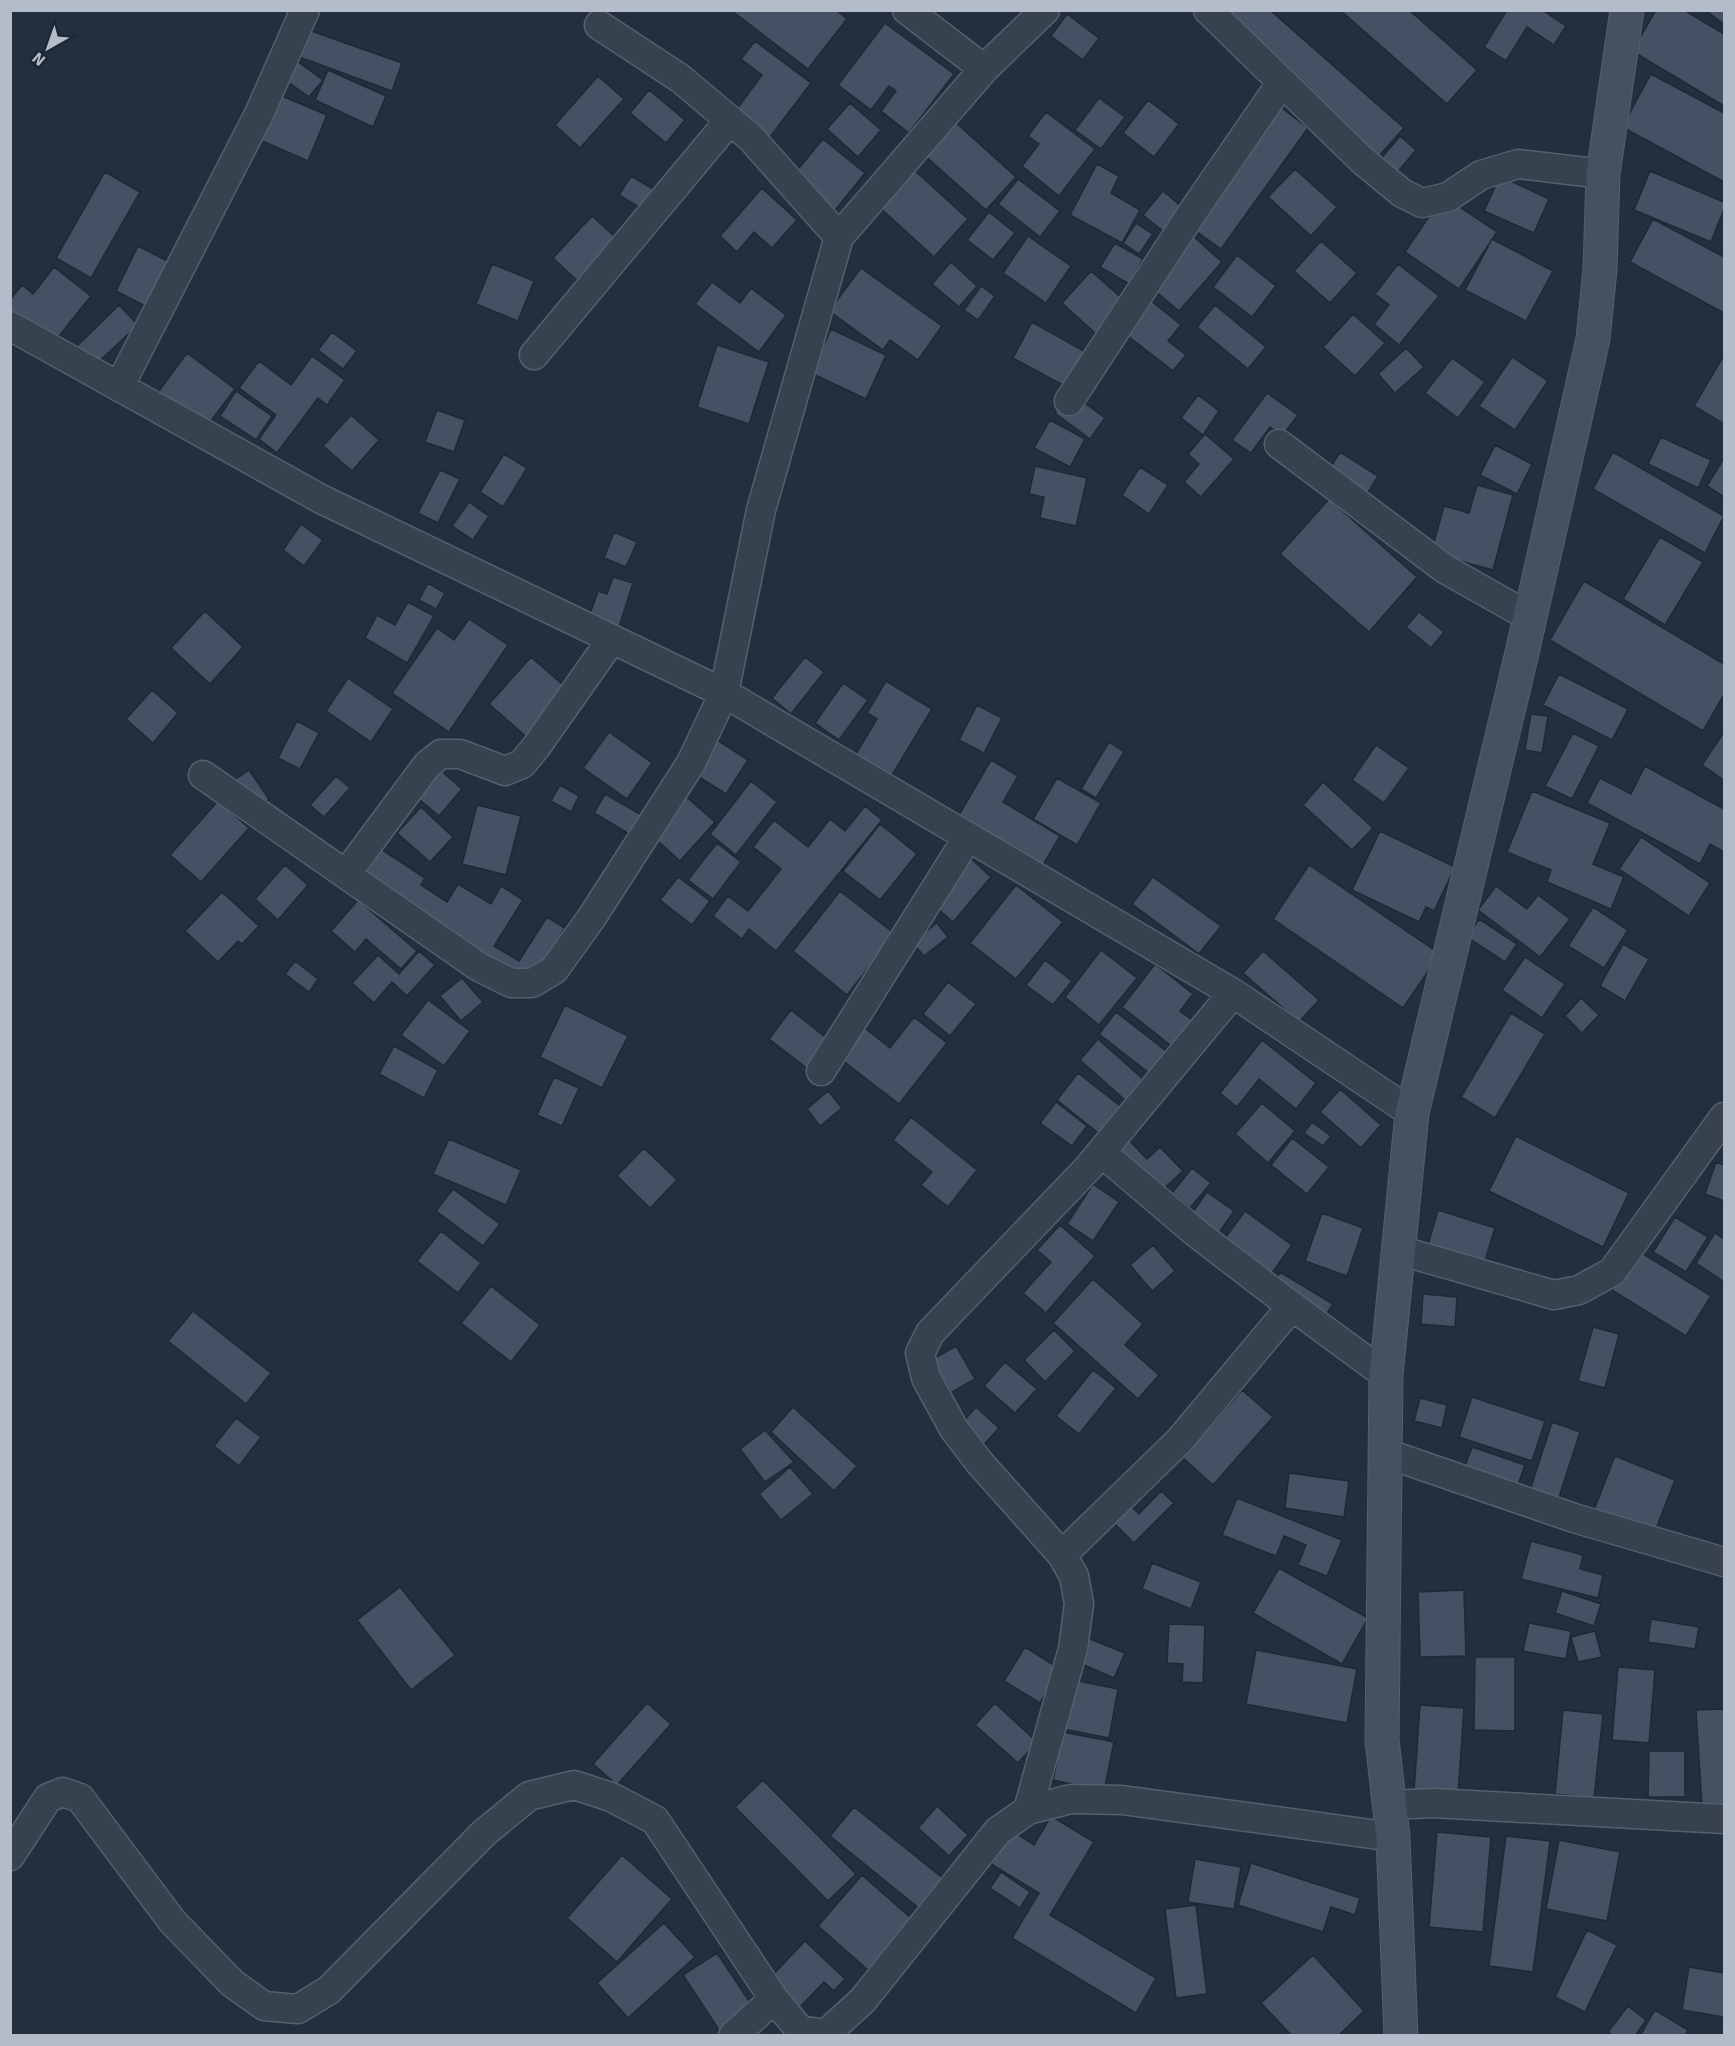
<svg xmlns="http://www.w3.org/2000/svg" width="1735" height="2046" viewBox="0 0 1735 2046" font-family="Signika,sans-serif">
	<rect width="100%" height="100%" fill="#242f3e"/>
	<path fill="#455162" stroke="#1f2835" stroke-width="1.5" d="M836,10l11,9 -39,50 -76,-58z
		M1219,10h51l134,118 -25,28 -163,-142z
		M1340,10h69l68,60 -30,34z
		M1507,10h35l24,16 -12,19 -27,-18 -21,34 -22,-14z
		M1656,10h28l40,24v72l-92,-55z
		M1705,10h19v14z
		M1067,14l32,24 -16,22 -32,-24z
		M885,23l69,51 -45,59 -28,-22 15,-20 -7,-5 -18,24 -33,-25z
		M300,27l102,36 -10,28 -101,-37z
		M755,41l56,42 -54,71 -34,-26 39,-53 -21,-16z
		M287,54l36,26 -14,17 -35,-25z
		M328,70l58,26 -13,31 -58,-27z
		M1651,74l73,39v69l-102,-55z
		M598,76l26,23 -44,49 -25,-23z
		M649,90l36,30 -19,23 -36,-30z
		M270,91l57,24 -19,46 -57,-25z
		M1099,98l26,19 -24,32 -26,-19z
		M1148,100l31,24 -25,33 -31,-24z
		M850,103l31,27 -23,27 -31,-28z
		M1278,105l30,23 -87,121 -35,-25z
		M1046,112l49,37 -36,47 -37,-30 17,-22 -11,-8z
		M954,121l62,56 -30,33 -63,-56z
		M1400,136l16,14 -20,24 -16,-14z
		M823,139l42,34 -33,41 -43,-34z
		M1097,164l22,12 -8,17 29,17 -18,33 -52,-28z
		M912,168l56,51 -34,38 -57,-52z
		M1295,169l42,38 -26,29 -43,-39z
		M1650,171l74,31v7l-13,33 -77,-32z
		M105,172l35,20 -49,86 -35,-20z
		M631,176l27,16 -11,20 -28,-17z
		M1500,176l49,23 -15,34 -50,-22z
		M1018,179l42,32 -20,26 -42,-33z
		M762,188l35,32 -25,28 -18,-16 -17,20 -17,-16z
		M1163,191l19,16 -19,24 -20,-16z
		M1443,196l54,36 -38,57 -54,-37z
		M989,212l26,21 -22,27 -26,-20z
		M592,216l30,27 -39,43 -30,-28z
		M1653,219l71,38v56l-94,-51z
		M1136,223l17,11 -14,20 -16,-11z
		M1192,235l30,27 -43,49 -31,-26z
		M1028,236l43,30 -25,37 -43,-30z
		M1492,239l61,32 -27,50 -61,-31z
		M1321,241l36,32 -27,30 -36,-32z
		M1115,243l28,16 -14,25 -29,-17z
		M138,246l37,19 -22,45 -37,-19z
		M1237,255l39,31 -24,31 -39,-30z
		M951,262l26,24 -18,21 -27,-23z
		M492,264l42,17 -16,40 -42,-17z
		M1398,264l41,32 -40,49 -25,-21 15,-19 -14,-11z
		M54,267l37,29 -40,50 -41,-32v-14l12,-15 11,9z
		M861,268l81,58 -24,34 -28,-20 -7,10 -54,-39z
		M1091,271l34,30 -29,33 -34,-31z
		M712,282l28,21 11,-15 35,27 -27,37 -64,-48z
		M981,286l14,10 -17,24 -14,-10z
		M1145,296l36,29 -13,16 18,14 -13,16 -54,-42z
		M119,305l19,20 -44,41 -18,-19z
		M1215,305l51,42 -18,22 -51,-42z
		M1353,314l32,29 -30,33 -32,-29z
		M1032,322l59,33 -19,35 -59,-32z
		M831,329l55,26 -20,44 -55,-26z
		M332,332l25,19 -14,18 -25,-19z
		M717,345l52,17 -20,62 -52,-17z
		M1406,348l18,19 -29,26 -17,-19z
		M187,353l48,36 -31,41 -48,-35z
		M1724,355v69l-30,-18z
		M312,356l33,24 -18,25 -9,-7 -41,55 -18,-14 17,-24 -37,-27 20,-27 32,24z
		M1512,357l36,24 -33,49 -36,-24z
		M1452,358l33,24 -27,36 -33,-25z
		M236,391l36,25 -16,24 -36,-24z
		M1070,392l35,26 -15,21 -35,-26z
		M1267,393l31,22 -16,21 -12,-9 -19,26 -19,-13z
		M1198,395l21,16 -16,24 -22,-17z
		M437,410l28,10 -11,32 -29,-10z
		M351,415l28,25 -27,31 -29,-25z
		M1050,420l35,19 -15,28 -36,-19z
		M1205,434l29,25 -33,38 -17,-15 15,-18 -11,-10z
		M1661,437l50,23 -13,28 -50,-24z
		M1495,445l37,19 -15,30 -37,-19z
		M1340,452l38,24 -19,31 -38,-24z
		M1613,452l111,64 -19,37 -112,-64z
		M504,454l23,14 -24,39 -23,-15z
		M1724,458v39l-17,-11z
		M1035,466l52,12 -11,48 -36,-8 4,-21 -15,-3z
		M1140,467l28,18 -19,29 -27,-19z
		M440,470l20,9 -22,44 -20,-10z
		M1477,485l36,10 -20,75 -62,-17 13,-47 25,7z
		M1329,499l88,78 -48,55 -89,-78z
		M469,502l20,14 -16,24 -21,-14z
		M301,524l22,16 -19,26 -21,-16z
		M614,532l23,10 -11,25 -22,-9z
		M1660,537l43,25 -38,63 -42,-26z
		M613,577l20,6 -15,47 -30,-10 10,-29 9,3z
		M1584,581l140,83v30l-21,37 -153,-91z
		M428,583l17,10 -9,16 -17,-9z
		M408,602l26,14 -27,47 -42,-25 12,-23 18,10z
		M205,611l38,36 -33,37 -39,-36z
		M1419,612l25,20 -13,16 -25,-21z
		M469,619l39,26 -59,87 -57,-39 45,-65 17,12z
		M531,657l40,35 -42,47 -40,-35z
		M805,657l19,15 -33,42 -19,-16z
		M1559,674l69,35 -16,31 -69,-35z
		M348,678l45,31 -22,33 -45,-31z
		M886,681l46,28 -42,69 -36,-21 23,-38 -10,-6z
		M843,683l25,17 -29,40 -24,-17z
		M152,690l26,23 -25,30 -27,-24z
		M977,705l25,13 -18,35 -25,-13z
		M1531,714l17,2 -6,37 -17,-3z
		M297,721l22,12 -19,36 -22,-11z
		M609,732l43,31 -25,36 -44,-31z
		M1724,732v48l-22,-15z
		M1573,733l26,13 -27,53 -27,-13z
		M711,736l37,24 -22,34 -38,-24z
		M1109,742l15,10 -28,46 -15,-9z
		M1376,745l33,23 -25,35 -32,-23z
		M991,760l27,16 -15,26 57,34 -17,29 -84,-50z
		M431,762l31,27 -23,27 -31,-26z
		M1645,766l79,43v43l-14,-8 -10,20 -113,-61 13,-25 31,16z
		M249,770l20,29 -26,18 -20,-29z
		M336,776l14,12 -26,29 -14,-12z
		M1057,778l44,25 -24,42 -44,-26z
		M751,781l26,21 -41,53 -26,-21z
		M1323,782l50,46 -21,22 -49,-45z
		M560,785l19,11 -8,16 -20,-11z
		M1532,791l78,32 -17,41 31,13 -13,32 -64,-27 4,-12 -44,-18z
		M605,794l42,24 -11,20 -42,-25z
		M683,794l32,28 -35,39 -32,-29z
		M218,801l31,27 -48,54 -31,-27z
		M477,805l44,11 -15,59 -44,-11z
		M865,806l17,14 -106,131 -27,-22 -7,10 -29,-23 15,-20 20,15 33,-42 -28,-22 21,-27 34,27 22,-28 15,12z
		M421,807l32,30 -23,25 -33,-29z
		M880,824l37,30 -37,46 -37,-29z
		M1380,831l75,36 -21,44 -8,-4 -7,15 -67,-32z
		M1641,837l69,46 -21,33 -70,-47z
		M717,843l24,19 -28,37 -25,-19z
		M381,849l44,29 -4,7 26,17 11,-18 33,20 10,-18 22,14 -29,46 25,15 28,-44 18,11 -41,66 -168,-106z
		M965,853l26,24 -38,45 -27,-24z
		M285,865l23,20 -30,35 -23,-21z
		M1309,865l131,89 -37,54 -130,-89z
		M678,877l32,24 -18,24 -32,-25z
		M1153,877l68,49 -22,28 -67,-50z
		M1016,885l47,37 -47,57 -46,-36z
		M1496,886l31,23 11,-14 32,24 -30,38 -62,-47z
		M840,891l55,43 -48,61 -54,-44z
		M222,892l37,34 -17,18 -4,-3 -20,21 -33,-31z
		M358,900l59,51 -16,18 -35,-30 -11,13 -24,-21z
		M1593,907l35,23 -24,38 -36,-22z
		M1479,919l38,25 -12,18 -38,-25z
		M937,923l11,14 -24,19 -12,-14z
		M1623,944l26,15 -24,42 -25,-15z
		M1101,950l36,28 -38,47 -34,-28z
		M419,951l16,14 -28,31 -15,-14 -18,21 -22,-20 26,-28 21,19z
		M1263,951l56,49 -20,22 -56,-49z
		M1525,957l40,27 -23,34 -40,-28z
		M1045,960l27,21 -19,24 -27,-20z
		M295,961l23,18 -9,13 -24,-18z
		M1155,964l38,30 -13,17 19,14 -20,27 -57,-45z
		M462,978l21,24 -22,19 -21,-25z
		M948,982l28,22 -26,32 -27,-22z
		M1581,998l18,17 -17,18 -17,-17z
		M428,1000l42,31 -26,35 -43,-31z
		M565,1005l63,31 -26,52 -62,-31z
		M791,1010l52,41 19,-25 28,22 24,-31 33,26 -48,61 -65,-50 -17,22 -48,-37z
		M1116,1012l63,49 -17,22 -63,-49z
		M1511,1013l34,21 -50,84 -34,-21z
		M1098,1039l54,48 -18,21 -54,-48z
		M1262,1040l54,43 -20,26 -37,-30 -22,28 -17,-14z
		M394,1046l44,24 -14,28 -45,-24z
		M1078,1073l46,36 -22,27 -45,-36z
		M554,1077l25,11 -17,38 -25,-11z
		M1340,1089l41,36 -20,23 -41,-36z
		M828,1091l14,17 -22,18 -13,-17z
		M1056,1102l31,24 -15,20 -32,-23z
		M1262,1103l33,28 -27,32 -33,-29z
		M911,1117l66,53 -29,37 -27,-22 11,-13 -39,-32z
		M1312,1122l19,14 -8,10 -19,-13z
		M1122,1133l25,26 13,-12 23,24 -38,35 -48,-50z
		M1516,1136l113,57 -26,54 -114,-56z
		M1292,1138l37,29 -22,27 -36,-29z
		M449,1139l72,31 -15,35 -73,-31z
		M644,1148l33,32 -27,28 -33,-32z
		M1716,1162l8,3v36l-19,-7z
		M1192,1168l19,15 -21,25 -18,-15z
		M1093,1184l26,18 -26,39 -26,-17z
		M453,1189l47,35 -17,22 -47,-35z
		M1207,1192l27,19 -22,32 -27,-20z
		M1438,1210l57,18 -13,42 -56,-18z
		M1245,1211l47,34 -31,43 -47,-35z
		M1322,1213l41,15 -16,48 -42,-15z
		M1675,1217l33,20 -22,35 -33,-20z
		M1060,1225l35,31 -49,57 -23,-20 28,-31 -14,-12z
		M441,1231l40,32 -23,30 -41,-32z
		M1715,1233l9,6v43l-28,-19z
		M1153,1245l22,26 -23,20 -22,-26z
		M1637,1250l74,46 -25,40 -74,-46z
		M1280,1272l53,32 -15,23 -52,-31z
		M1093,1279l50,45 -18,21 34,30 -21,24 -85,-76z
		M491,1286l49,39 -29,37 -50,-39z
		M1423,1294l34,3 -2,30 -34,-3z
		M193,1311l78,62 -25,31 -78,-63z
		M1593,1327l26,7 -14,54 -27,-7z
		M1054,1330l21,21 -30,31 -21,-22z
		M956,1346l19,33 -35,20 -19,-33z
		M1005,1362l32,27 -22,24 -31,-27z
		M1093,1370l23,18 -37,46 -23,-18z
		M1242,1390l31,27 -60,68 -30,-27z
		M1472,1397l73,24 -13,40 -73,-24z
		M1420,1398l27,7 -5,23 -28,-7z
		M793,1407l64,59 -23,25 -63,-59z
		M976,1407l23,21 -22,24 -22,-21z
		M236,1418l25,19 -22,29 -25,-20z
		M1552,1422l28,10 -28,87 -28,-10z
		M765,1430l29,32 -29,20 -25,-33z
		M1472,1447l53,18 -12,34 -53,-19z
		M1615,1456l60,24 -25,64 -60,-24z
		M790,1467l23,27 -32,26 -22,-26z
		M1289,1473l60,8 -5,36 -59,-9z
		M1161,1491l13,12 -40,40 -26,-26 17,-17 14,14z
		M1237,1498l105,42 -15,36 -29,-11 8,-20 -22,-9 -8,20 -54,-21z
		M1531,1541l52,14 -3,14 23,6 -5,23 -77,-19z
		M1152,1563l49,19 -10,27 -49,-20z
		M1279,1568l89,50 -26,46 -89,-51z
		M400,1587l55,68 -44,35 -54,-70z
		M1464,1590l2,66 -46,1 -2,-65z
		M1562,1591l39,13 -7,22 -39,-13z
		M1651,1619l48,8 -4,22 -47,-7z
		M1529,1623l42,8 -5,28 -43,-8z
		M1169,1624l36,1 -2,58 -21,-1 1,-18 -16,-1z
		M1595,1631l7,26 -24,5 -7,-25z
		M1085,1637l40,16 -11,25 -39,-17z
		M1025,1647l35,22 -20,34 -36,-22z
		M1256,1650l101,19 -10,54 -101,-19z
		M1475,1657h40v74l-41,-1z
		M1618,1667l37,3 -6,73 -37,-3z
		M1063,1678l55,11 -9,49 -56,-11z
		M647,1703l24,21 -54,61 -24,-21z
		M995,1703l42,39 -19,21 -43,-38z
		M1420,1705l44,3 -6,87 -44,-3z
		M1724,1709v97l-22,1 -6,-97z
		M1563,1710l40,4 -9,84 -39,-4z
		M1063,1732l51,10 -10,49 -51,-11z
		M1649,1751h36v46h-37z
		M763,1780l93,94 -28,27 -93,-94z
		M937,1806l31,29 -19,21 -31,-28z
		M854,1807l95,76 -24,30 -95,-77z
		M1051,1816l43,26 -44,73 106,63 -20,35 -124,-75 27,-45 -48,-29 20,-34 23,15z
		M1437,1832l54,5 -8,95 -54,-5z
		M1506,1836l44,5 -17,131 -44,-6z
		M1559,1840l61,12 -13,69 -61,-12z
		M622,1855l50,44 -55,63 -50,-44z
		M1195,1859l46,8 -7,42 -46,-7z
		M1251,1863l109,35 -5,17 -24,-8 -8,25 -85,-27z
		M1001,1872l29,20 -10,16 -30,-20z
		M862,1875l50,44 -44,51 -50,-44z
		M1196,1905l11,89 -31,4 -11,-89z
		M664,1923l31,34 -67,61 -31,-35z
		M1587,1930l30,15 -32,67 -30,-15z
		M805,1941l40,38 -11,12 -10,-9 -25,26 -31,-28z
		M717,1953l38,57 -34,23 -38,-58z
		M1313,1955l51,56 -26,25h-46l-31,-33z
		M1689,1967l35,6v44l-42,-7z
		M1628,2006l18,14 -11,16h-22l-5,-4z
		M1655,2010l33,20 -3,6h-45z"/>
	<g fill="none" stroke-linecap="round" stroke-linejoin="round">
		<g stroke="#565f6c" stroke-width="31">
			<path id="street" d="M907,10l77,59
				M1208,10l154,150 40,33 20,10 26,-6 33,-22 37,-11 85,10
				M599,25l82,54 70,59 88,99
				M10,326l311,173 403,194 509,300 179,120
				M534,355l196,-235
				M119,387l140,-273 46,-104
				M1069,401l127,-194 86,-125
				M1279,444l166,125 85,48
				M203,775l276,192 32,16h21l22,-13 38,-53 99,-154 33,-70 37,-183 78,-273 145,-168 61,-59
				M346,874l81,-109 14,-11h19l45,17 17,-7 14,-17 76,-108
				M821,1071l147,-234
				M1101,1152l94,80 86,66 105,77
				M1398,1250l156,45 25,-5 33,-18 112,-155
				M1385,1453l189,65 150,44
				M1062,1555l118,-115 112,-134
				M1390,1805l43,-2 291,16
				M1028,1810l45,-161 6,-45 -5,-28 -12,-21 -83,-93 -25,-33 -28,-51 -6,-25 10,-20 158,-165 145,-175
				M10,1856l38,-58 15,-6 17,6 92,123 60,62 32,23 34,3 31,-19 155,-157 45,-37 45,-11 37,12 44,23 119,179 26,31 26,4 37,-34 135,-169 30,-21 43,-11 51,1 271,37
				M733,2036l41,-37"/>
		</g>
		<g stroke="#565f6c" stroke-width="35">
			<path id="secondary" d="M1401,2036l-8,-199 -11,-97 4,-365 26,-262 109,-456 72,-318 7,-70 3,-95 24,-164"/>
		</g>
		<use href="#street" stroke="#38414e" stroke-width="28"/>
		<use href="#secondary" stroke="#465061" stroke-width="33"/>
	</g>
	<rect width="1735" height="2046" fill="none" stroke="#b4bcc9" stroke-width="24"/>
	<g transform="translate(48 48) rotate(220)" stroke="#1d2633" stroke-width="4.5" paint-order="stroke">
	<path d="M0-4.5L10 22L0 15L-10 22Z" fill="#b4bcc9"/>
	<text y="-9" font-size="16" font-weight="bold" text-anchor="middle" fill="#b4bcc9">N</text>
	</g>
</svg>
